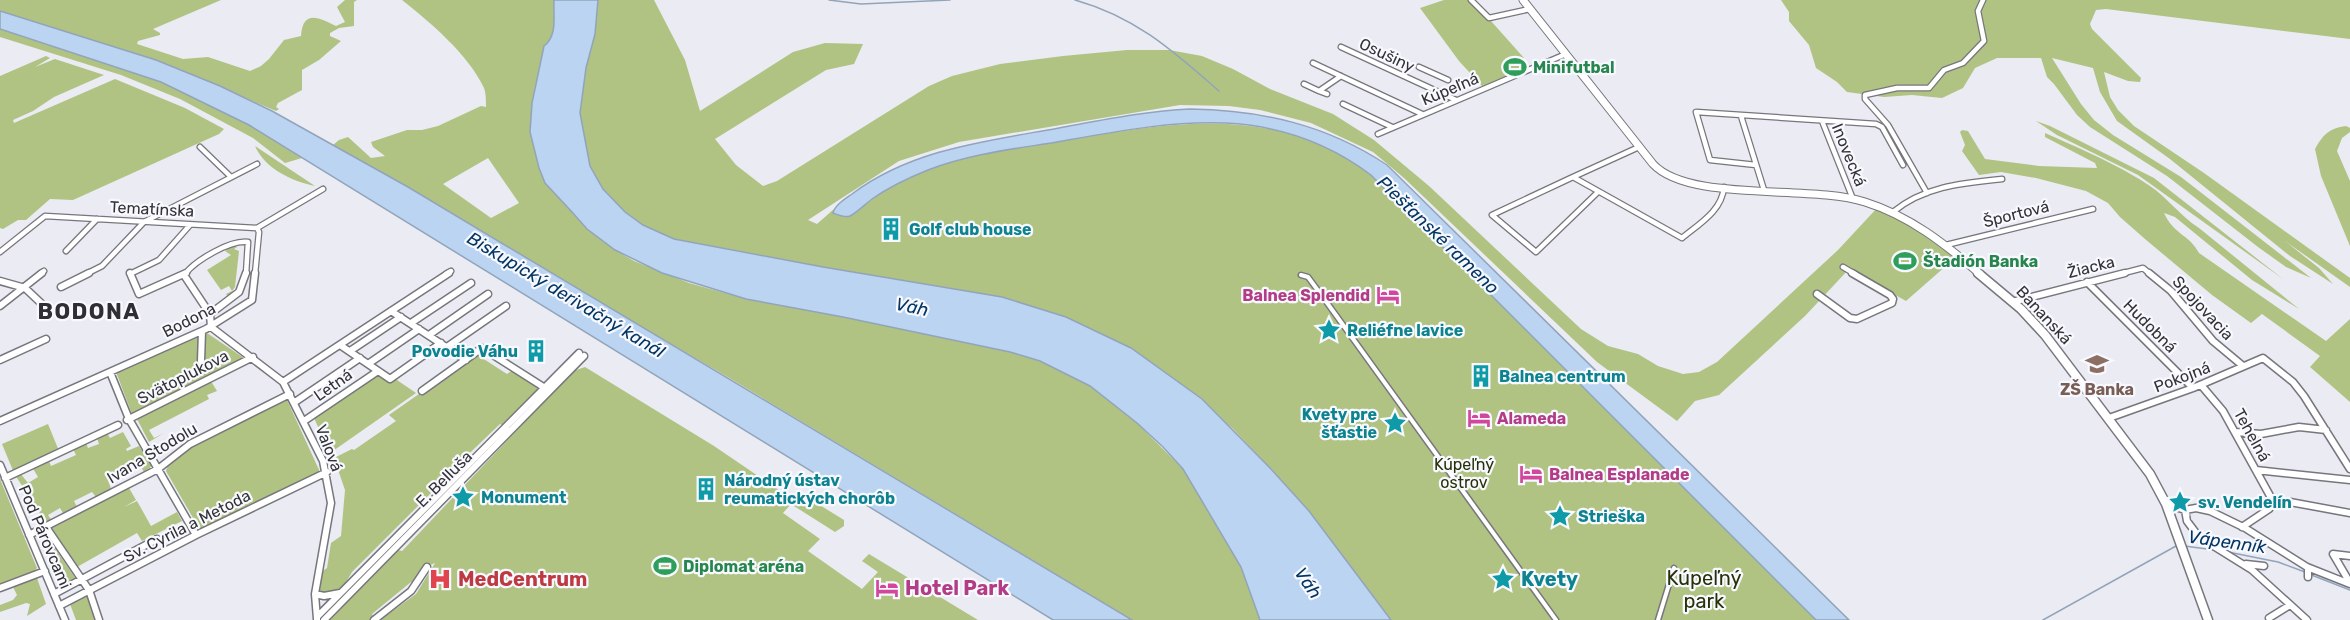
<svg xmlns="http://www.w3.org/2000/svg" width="2350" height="620" viewBox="0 0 2350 620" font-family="Rubik,sans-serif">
	<rect width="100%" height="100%" fill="#eaebf3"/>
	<path fill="#b0c382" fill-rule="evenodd" d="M0,0h221l-68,29 7,4v2l-22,6 -1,3 46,15 25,-2 42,14 11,-5 8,-7 15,-19 17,-4c2,-27 18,-18 35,-10l9,-4 -8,-15 8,-7h12l-3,2v24l-15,2 -9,5v3l11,5 -22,19 -17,10v20l-24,13 -2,4 3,2 -3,2 -120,-51 -156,-49z
		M402,0h152v28l-22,75 -2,29 9,36 33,44 43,38 19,11 55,22 57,16 97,18 167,35 30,9 50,25 47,37 46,46 58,98 19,53h-128l-406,-244 -172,-100 -146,-89 -75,-42 6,-5 9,-3 23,21 14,-2 -12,-9 -2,-5 36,-12h15l16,-4 43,-20 5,1c0,-6 0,-14 -2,-19 -15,-33 -54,-66 -82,-88zM488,158l31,45 -28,15 -48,-34z
		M598,0h56l31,60 15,51 93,-59 32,-9 38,1 -9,20 -28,6 -111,69 21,26 27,21 14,-5 152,-95 23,-10 48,-12 63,-8 64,-6h42l33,6 31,13 37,20 63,25 41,26 55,46 152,143 27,17 30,8 20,12 25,8 16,-2 18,-10 121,-112 40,-43 23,11 54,40 -49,43 -57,-32 -44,47 -86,79 -24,6 -18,20 -80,-59 -193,-184 -31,-26 -62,-29 -51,-13 -31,-4 -49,-1 -221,37 -60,19 -91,59 9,4 17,-15 -1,4c5,2 11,5 17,3 8,-3 15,-12 22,-17 17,-12 37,-21 56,-29 41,-16 86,-21 129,-28 109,-19 218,-41 314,33l445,445h-425l-82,-109 -39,-43 -38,-40 -101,-80 -65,-31 -64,-20 -179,-30 -149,-28 -31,-14 -18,-13 -22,-23 -13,-23 -10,-53 6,-45 9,-34z
		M1444,0h24l23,21 33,37 -3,2 9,7 -48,19 -23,-25 -39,-53z
		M1781,0h569v39l-244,-30 -10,1 -6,14 2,5 49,49 -1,4 -12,-1 -24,-9 6,25 8,13 16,16 70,47 146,105v9l-65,-46 34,27 14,16 -43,-28 -120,-97 -53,-38 -17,-29 -7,-24 -41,-10 29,46 13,16 19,15 68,42 130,101 -25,-11 -28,-20 -91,-71 -77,-49 -13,-12 -23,-31 -7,-7 -6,-19h-44l-22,10 -12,20 -21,10 -30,-3 -28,2 -37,-5 -10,-10 -21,-14 -7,-23 -20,-24v-9z
		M0,29l161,53 72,33 69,43 -17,5 -32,-25 -73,-39 -59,-24 -121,-38z
		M46,56l4,2 -15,9 20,-8 49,16 -50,22 -21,14 -20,9 1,3 101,-44 70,29 39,21 -5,5 -146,66 -23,-1 -24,21h-8l-15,9 -3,-1v-152z
		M2036,121l14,5 104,52 129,101 -145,-104 -81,-40z
		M2346,126l4,2v4l-8,6 -5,13 13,30v65l-29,-70 -6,-27c8,-14 14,-21 31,-23z
		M1962,130l6,1 17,28 54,7 58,2 -2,-5 -50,-26v-4c32,14 76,33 105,53 18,12 30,30 49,42l100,81 -47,-29 -77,-63 -11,-4c10,22 25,21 35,40l127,88 24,-22v83l-40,-35 10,-11 -58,-42 -11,9 -39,-28 -67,-56 -25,-22 -12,-14 -22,-12 -50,-13 -35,-6 -22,3 -17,-24 3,-6 -5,-13z
		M255,146l60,40c-23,-5 -50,-17 -60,-40z
		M234,245l3,2 -3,2 5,2 -4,36 -7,10 -2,-3 6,-3 -3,-5 -8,4 -14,-20 24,-15 -6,-4z
		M207,333l37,25 -112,56 -16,-42z
		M476,354l31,20 6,-4 26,19 -35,37 -4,-2 -49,47 1,1 -100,100c-8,14 -11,19 -29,21l-3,-3 1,-18 6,-4 4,-25 10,-7 4,-46 -11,-32 18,-9 2,1 42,-29 -7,-6z
		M585,367l129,79 72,49 5,9 -8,9 37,26 -12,12 54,38 16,-17 -16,-11 7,-7 109,66h-598l36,-26 19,-31 -10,4 -9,15h-5l-39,32 2,3 -4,3h-40l68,-70 4,1 3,-3 168,-177z
		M378,374l16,4 22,15 -86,60 -16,-35z
		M207,383h5l5,8 -10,4 2,4 -60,31 5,8 10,-5 -15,9 -12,-23z
		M287,400l33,72 -120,58 -34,-59c5,-22 98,-61 121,-71z
		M48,424l11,27 -45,22 -12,-29z
		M123,432l8,14 -5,3 1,2 12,-5 13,20 -8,6 -3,-5 -25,12 -2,-2 -6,3 3,9 -15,8 -4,-5 -18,9 3,6 -13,8 -4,-7 -12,7 4,6 -5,3 -32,-49 5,-2 8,10 10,-6 -6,-10 17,-6 2,5 25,-11 -3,-6 13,-6 2,5 11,-4 -2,-6 10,-5 3,5z
		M0,479l37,89 -4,5 -33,13z
		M129,488l7,12 -12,7 13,-6 14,25 26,-14 5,9 -40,20 -5,-8 -60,34 -28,-40z
		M797,499h13l34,21v6l-9,6 -41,-26z
		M43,531l33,48 -14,8 -23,-53z
		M37,578l9,26 -19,12 3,-12 -4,-1 -26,9v-7l13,-5 4,-5 -4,-8z
		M86,595l2,3 9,22h-21l-6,-16z"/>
	<path fill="#bad4f2" stroke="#92a4ba" stroke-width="1.5" d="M554,0h44l-3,34 -9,34 -6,45 10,53 13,23 22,23 18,13 31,14 149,28 179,30 64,20 65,31 71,51 68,69 39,43 82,109h-131l-19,-53 -58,-98 -20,-22 -26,-24 -47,-37 -50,-25 -30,-9 -167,-35 -97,-18 -84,-26 -47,-23 -28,-21 -15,-17 -27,-29 -6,-15 -9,-36 2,-29 12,-57c14,-10 9,-31 10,-46z
		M0,11l156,49 64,26 52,25 136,76 724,433h-79l-804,-495 -88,-43 -161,-53z
		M1190,109c72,1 137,16 197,56l462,455h-33l-445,-445c-100,-75 -201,-53 -314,-33 -43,7 -88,12 -129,28 -20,8 -39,17 -56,29 -7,5 -14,13 -22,17 -6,2 -12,-1 -17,-3 2,-8 12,-14 19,-19 60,-45 135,-53 207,-66 44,-8 87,-17 131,-19z"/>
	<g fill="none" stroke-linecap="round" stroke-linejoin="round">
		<path stroke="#92a4ba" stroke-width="1.5" d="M829,0l32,4 89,-4
			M1075,0c61,17 98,51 144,91
			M2184,546l31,4
			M2228,552l50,10 27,10
			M2309,574l41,16
			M2043,620l133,-74"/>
		<g stroke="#76767d" stroke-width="7">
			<path id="pedestrian" d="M1301,275l7,2 17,23 231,320
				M1658,620l16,-52"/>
		</g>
		<g stroke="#76767d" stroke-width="7">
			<path id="minor-far1" d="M1471,0l18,18 41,-9
				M1341,47l115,53
				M1313,63l109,51
				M1419,67l29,13
				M1304,84l15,7
				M1327,94l-8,-3 22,-15
				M1343,104l49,23
				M1741,116l23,74
				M1822,121l31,78
				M1378,134l188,-80
				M200,147l31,30
				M1639,147l-66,30 109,61c17,-14 40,-27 42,-51
				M1756,165l-46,-5 -14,-48 180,12 6,3 21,38
				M1573,177l-81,38 44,37 62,-60
				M1927,193l-39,-68 -23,-26v-4l32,-7h32l15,-18 19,-7 21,-22 -6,-30 5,-11
				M1893,212c31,-26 70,-29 109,-33
				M1946,245l147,-36
				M66,251l31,-32
				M0,252l45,-36 212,12
				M1843,267l12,7
				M40,274l4,-3
				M86,274l16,-8 42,-44 113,-58
				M130,274l29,-14 31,-35
				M185,274c11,-14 45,-34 63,-32l-2,32
				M255,274l4,-42 -2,-4 66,-39
				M446,274l5,-3
				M2120,274l23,-6 7,6"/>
		</g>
		<g stroke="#76767d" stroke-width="9">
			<path id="minor" d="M130,273l9,21 47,-21
				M2149,273l22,18 42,50 30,25
				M184,275l26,39 1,13
				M0,281l25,7 18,17
				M2087,282l106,106
				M61,287l28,-14
				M1817,294l33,24 7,1 35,-16 1,-4 -3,-4 -38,-22
				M2012,302l113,-29
				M0,306l42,-33
				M391,311l75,49
				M210,314l29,-22 7,-19
				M411,323l60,-40
				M211,327l72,55 40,79 8,42 -16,91 2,25
				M429,335l59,-41
				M340,345l50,34 51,-36
				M447,347l59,-41
				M350,351l51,-34
				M0,360l46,-21
				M201,361l1,-30
				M368,364l51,-35
				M110,372l19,47 67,116
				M283,382l166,-109
				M2201,385l22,26 51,92
				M422,391l60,-43 63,40
				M295,402l65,-44
				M2109,418l84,-30 70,-30 30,24 11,14 46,73
				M127,420l126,-63
				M0,421l206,-92 46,-29 3,-27
				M304,421l74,-50
				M2236,432l25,2 38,-7 27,3
				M0,465l65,155
				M2256,470l94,10
				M5,478l113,-53
				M2166,504l19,6 11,-2 14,3 35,17 62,39 43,17
				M2185,510l2,11 12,16 53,33 55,50
				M46,527l43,63 10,30
				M2242,527l27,-18 5,-6 16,-1 60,11
				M29,535l129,-66 32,-25 100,-50
				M2350,556l-17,-2 17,29
				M2246,564l18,2
				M2308,568v9
				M0,588l45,-17
				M54,594l103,-55
				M315,594l9,2 16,-3
				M59,606l137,-71 131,-63
				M317,617l262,-264
				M2269,618l21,-13
				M324,620l260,-264
				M374,620l37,-29 16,-24"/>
		</g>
		<g stroke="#76767d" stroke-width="9">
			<path id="secondary-far1" d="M1523,0l130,164c36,39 158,20 212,38 45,14 80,42 115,72"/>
		</g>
		<g stroke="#76767d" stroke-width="11">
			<path id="secondary" d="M1978,273l43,36 24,26 105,139 16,30 42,116"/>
		</g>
		<use href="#pedestrian" stroke="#fff" stroke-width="4"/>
		<use href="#minor-far1" stroke="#fff" stroke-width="4.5"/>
		<use href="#minor" stroke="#fff" stroke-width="6"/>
		<use href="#secondary-far1" stroke="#fff" stroke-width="7"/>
		<use href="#secondary" stroke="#fff" stroke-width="8"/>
	</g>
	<defs>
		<g id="stadium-bare" transform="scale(1.8)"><path d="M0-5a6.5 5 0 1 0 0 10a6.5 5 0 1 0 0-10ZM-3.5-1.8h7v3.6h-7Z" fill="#2e9e5b" stroke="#f8f8ff" stroke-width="2.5" paint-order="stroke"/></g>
		<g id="building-bare" transform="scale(1.8)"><path d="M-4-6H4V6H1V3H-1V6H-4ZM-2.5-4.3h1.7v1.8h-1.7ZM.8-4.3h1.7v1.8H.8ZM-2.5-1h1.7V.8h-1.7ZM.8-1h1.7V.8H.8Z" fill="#0f9aa8" stroke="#f8f8ff" stroke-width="2.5" paint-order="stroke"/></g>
		<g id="hotel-bare" transform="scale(1.8)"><path d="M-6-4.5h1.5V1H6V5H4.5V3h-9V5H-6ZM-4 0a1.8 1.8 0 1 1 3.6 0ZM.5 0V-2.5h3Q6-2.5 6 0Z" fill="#d1479c" stroke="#f8f8ff" stroke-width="2.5" paint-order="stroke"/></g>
		<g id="sight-bare" transform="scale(1.8)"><path d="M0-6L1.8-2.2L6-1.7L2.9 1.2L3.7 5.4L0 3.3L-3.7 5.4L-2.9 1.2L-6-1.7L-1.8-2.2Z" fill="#0f9aa8" stroke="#f8f8ff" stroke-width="2.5" paint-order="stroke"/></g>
		<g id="school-bare" transform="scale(1.8)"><path d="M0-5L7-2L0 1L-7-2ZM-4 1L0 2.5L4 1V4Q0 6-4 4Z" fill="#8d6e63" stroke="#f8f8ff" stroke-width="2.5" paint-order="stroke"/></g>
		<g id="hospital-bare" transform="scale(1.8)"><path d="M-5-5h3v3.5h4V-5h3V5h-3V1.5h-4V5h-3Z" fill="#e0444e" stroke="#f8f8ff" stroke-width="2.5" paint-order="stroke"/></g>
	</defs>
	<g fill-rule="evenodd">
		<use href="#stadium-bare" x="1515" y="67"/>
		<use href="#building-bare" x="891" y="229"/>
		<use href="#stadium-bare" x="1905" y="261"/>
		<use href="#hotel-bare" x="1388" y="295"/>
		<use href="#sight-bare" x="1329" y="330"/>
		<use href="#building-bare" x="536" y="351"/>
		<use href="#school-bare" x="2097" y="364"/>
		<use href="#building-bare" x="1481" y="376"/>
		<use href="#hotel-bare" x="1479" y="418"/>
		<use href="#sight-bare" x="1395" y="423"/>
		<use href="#hotel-bare" x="1531" y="474"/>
		<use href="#building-bare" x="706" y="489"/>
		<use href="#sight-bare" x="463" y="497"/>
		<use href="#sight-bare" x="2180" y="502"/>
		<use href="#sight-bare" x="1560" y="516"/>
		<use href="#stadium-bare" x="665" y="566"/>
		<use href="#hospital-bare" x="440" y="579"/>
		<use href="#sight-bare" x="1503" y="579"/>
		<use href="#hotel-bare" x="887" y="588"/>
	</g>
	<g text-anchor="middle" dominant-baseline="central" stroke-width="4.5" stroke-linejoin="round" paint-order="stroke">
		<g font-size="16" fill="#333336" stroke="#f8f8ff">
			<text transform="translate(1387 55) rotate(25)">Osušiny</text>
			<text transform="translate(1450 89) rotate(-23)">Kúpeľná</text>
			<text transform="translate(1849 155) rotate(68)">Inovecká</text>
			<text transform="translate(152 209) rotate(3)">Tematínska</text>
			<text transform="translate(2016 214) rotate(-14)">Športová</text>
			<text transform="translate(2091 267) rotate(-14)">Žiacka</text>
			<text transform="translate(2203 308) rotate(47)">Spojovacia</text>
			<text transform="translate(2044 315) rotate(47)">Bananská</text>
			<text transform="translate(189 320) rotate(-27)">Bodona</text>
			<text transform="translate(2150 326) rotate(45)">Hudobná</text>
			<text transform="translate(183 377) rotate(-27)">Svätoplukova</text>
			<text transform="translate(2182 377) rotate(-21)">Pokojná</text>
			<text transform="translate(333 385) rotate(-35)">Letná</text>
			<text transform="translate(2252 435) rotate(61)">Tehelná</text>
			<text transform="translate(329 448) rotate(69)">Valová</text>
			<text transform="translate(152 453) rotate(-31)">Ivana Stodolu</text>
			<text transform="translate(444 479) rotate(-45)">E. Belluša</text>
			<text transform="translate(187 526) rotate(-27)">Sv. Cyrila a Metoda</text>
			<text transform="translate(45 537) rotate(67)">Pod Párovcami</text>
		</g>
		<g font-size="16" font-weight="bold" fill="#27864d" stroke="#f8f8ff" text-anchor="start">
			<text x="1533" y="67">Minifutbal</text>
			<text x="1923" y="261">Štadión Banka</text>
			<text x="683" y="566">Diplomat aréna</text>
		</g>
		<g font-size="16" font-weight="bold" fill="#0d838f" stroke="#f8f8ff" text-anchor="start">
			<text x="909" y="229">Golf club house</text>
			<text x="1347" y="330">Reliéfne lavice</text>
			<text x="518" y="351" text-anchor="end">Povodie Váhu</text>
			<text x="1499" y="376">Balnea centrum</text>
			<text x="1377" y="414" text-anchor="end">Kvety pre<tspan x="1377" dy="18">šťastie</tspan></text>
			<text x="724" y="480">Národný ústav<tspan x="724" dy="18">reumatických chorôb</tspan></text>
			<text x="481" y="497">Monument</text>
			<text x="2198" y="502">sv. Vendelín</text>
			<text x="1578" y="516">Strieška</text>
		</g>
		<g font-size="16" font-weight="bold" fill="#b23c85" stroke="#f8f8ff" text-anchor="start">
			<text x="1370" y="295" text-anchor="end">Balnea Splendid</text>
			<text x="1497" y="418">Alameda</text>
			<text x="1549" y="474">Balnea Esplanade</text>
		</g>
		<g font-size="16" font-weight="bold" fill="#785e54" stroke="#f8f8ff">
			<text x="2097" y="389">ZŠ Banka</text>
		</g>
		<g font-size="16" fill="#273108" stroke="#f8f8ff">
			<text x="1464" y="464">Kúpeľný<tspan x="1464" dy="18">ostrov</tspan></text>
		</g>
		<g font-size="18" font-style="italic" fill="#033663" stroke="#f8f8ff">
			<text transform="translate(1438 235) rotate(44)">Piešťanské rameno</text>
			<text transform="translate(566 295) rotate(31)">Biskupický derivačný kanál</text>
			<text transform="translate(912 307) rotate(12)">Váh</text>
			<text transform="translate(2227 542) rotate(8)">Vápenník</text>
			<text transform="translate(1308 583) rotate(56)">Váh</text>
		</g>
		<g font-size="20" fill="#273108" stroke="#f8f8ff">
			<text x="1704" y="578">Kúpeľný<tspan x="1704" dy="23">park</tspan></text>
		</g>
		<g font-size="20" font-weight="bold" fill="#be3a42" stroke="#f8f8ff" text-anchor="start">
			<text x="458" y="579">MedCentrum</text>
		</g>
		<g font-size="20" font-weight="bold" fill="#0d838f" stroke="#f8f8ff" text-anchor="start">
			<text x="1521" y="579">Kvety</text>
		</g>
		<g font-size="20" font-weight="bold" fill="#b23c85" stroke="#f8f8ff" text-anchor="start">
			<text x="905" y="588">Hotel Park</text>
		</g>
		<g font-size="22" font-weight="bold" letter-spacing="1.5" fill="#2e2e34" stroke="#f8f8ff">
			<text x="89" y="311">BODONA</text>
		</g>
	</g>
</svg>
